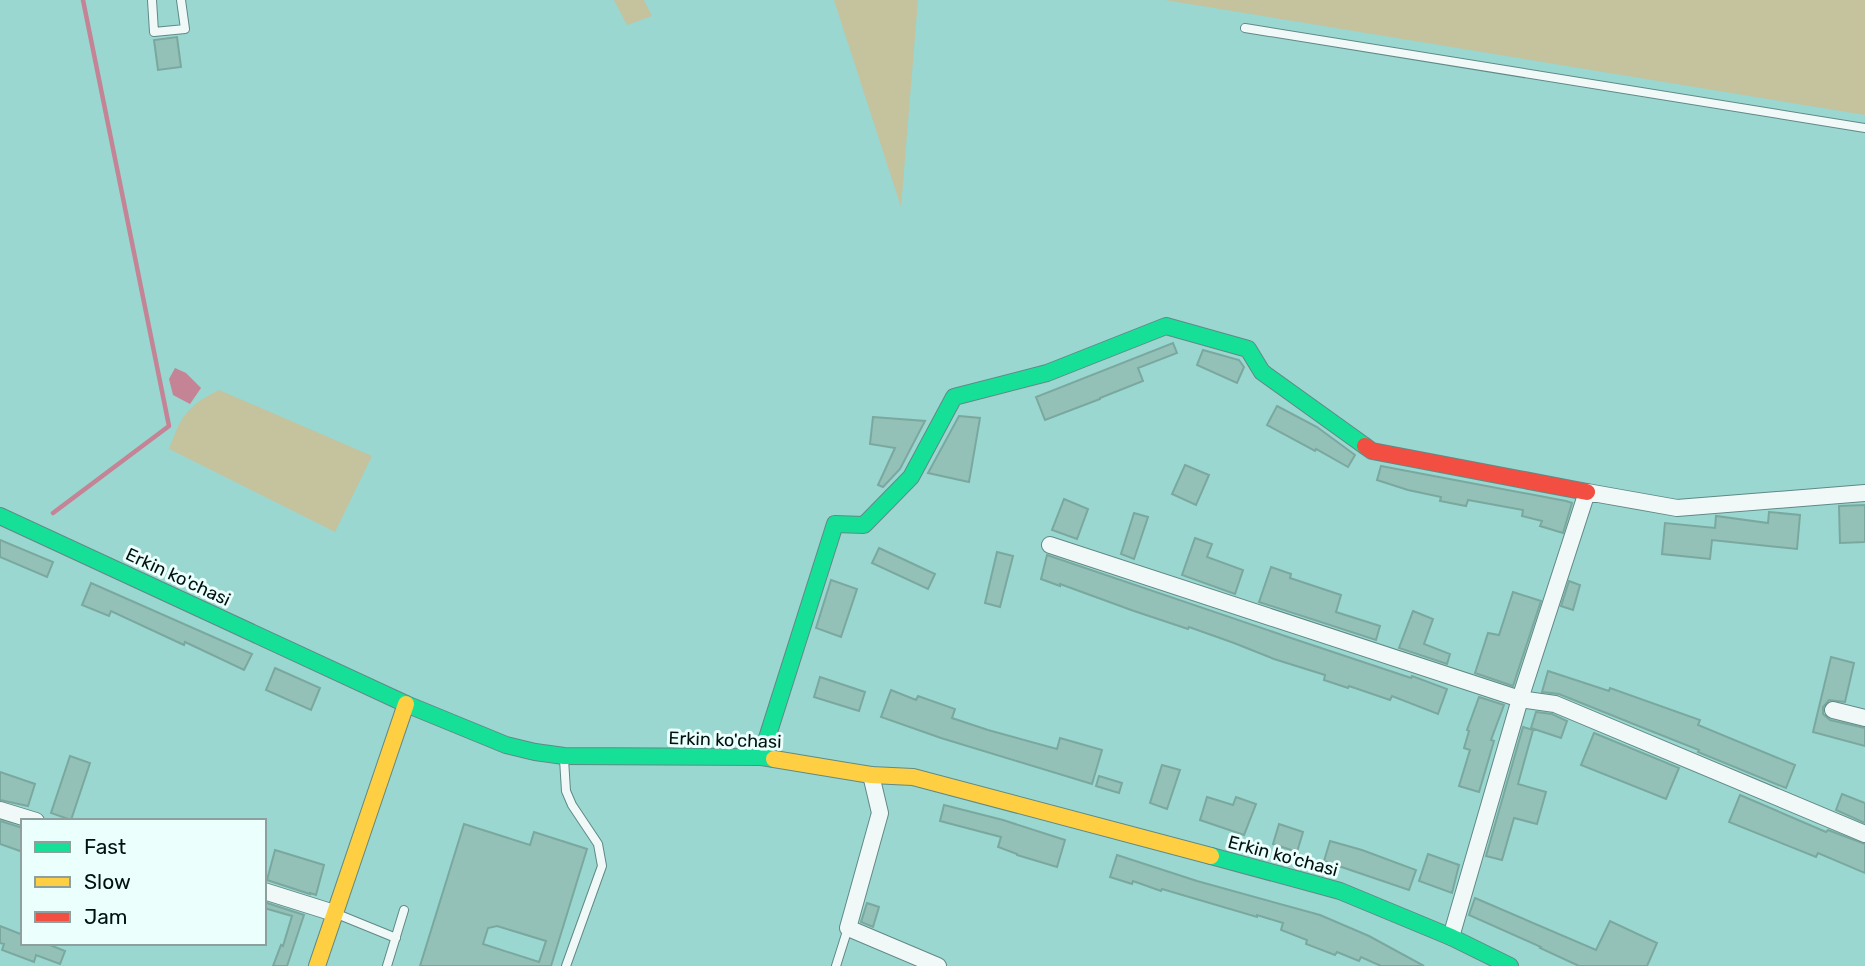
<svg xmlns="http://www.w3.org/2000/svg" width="1865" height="966" viewBox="0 0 1865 966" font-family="Rubik,sans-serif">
	<rect width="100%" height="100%" fill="#99d7d0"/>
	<path fill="#c5c29e" d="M614,0h30l8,16 -25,9z
		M834,0h84l-17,207z
		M1165,0h700v115z
		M219,390l153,66 -37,76 -166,-83c13,-34 17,-42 50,-59z"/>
	<path fill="#c48496" d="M175,368l11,5 15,15 -11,16 -17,-9 -4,-16z"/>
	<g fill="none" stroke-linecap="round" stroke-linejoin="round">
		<path stroke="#c48496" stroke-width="4.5" d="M53,513l116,-87 -86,-426"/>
	</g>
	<path fill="#94c1b7" stroke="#7aa89f" stroke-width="2" fill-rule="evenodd" d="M177,37l4,30 -23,3 -4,-30z
		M1173,343l4,10 -39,15 5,13 -43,17v1l-55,21 -9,-23z
		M1203,350l36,10 5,7 -7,16 -40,-18z
		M1277,406l40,21 38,28 -7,12 -32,-18 -1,2 -48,-26z
		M959,416l21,2 -11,64 -41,-9z
		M873,417l52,4 -25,48 -17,18 -5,-2 17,-37 -25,-4z
		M1185,465l24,10 -13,30 -24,-11z
		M1381,466l185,35 6,2 -9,30 -23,-7 2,-5 -20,-5 1,-6 -55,-10 -2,6 -26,-5 1,-4 -33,-7 -31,-10z
		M1064,499l24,10 -11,30 -25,-9z
		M1865,505v37l-25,1 -1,-37z
		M1769,512l31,3 -3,34 -85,-9 -2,19 -48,-5 3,-31 50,5 1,-12 52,7z
		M1134,513l14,4 -14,42 -13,-5z
		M1195,538l17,6 -5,13 36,13 -8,24 -53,-19z
		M0,540l53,22 -6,15 -47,-20z
		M879,548l56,26 -7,15 -56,-26z
		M997,552l16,4 -13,51 -15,-4z
		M1047,555l241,82 123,41 1,-2 35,13 -9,25 -46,-18 -2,4 -41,-14 -1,2 -24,-8 1,-5 -51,-16 -40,-16 -45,-16 -1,2 -54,-18 -74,-27v2l-19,-7z
		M1271,567l20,7 -1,4 51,17 -5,17 44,14 -4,14 -117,-38z
		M831,580l26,9 -16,48 -25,-9z
		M1569,581l11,4 -7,25 -12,-4z
		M91,583l161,71 -8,16 -59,-28 -1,3 -73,-34 -2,5 -27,-11z
		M1513,592l28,9 -28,85 -38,-13 13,-40 11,2z
		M1413,611l20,8 -9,25 26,10 -3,10 -48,-16z
		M1831,657l23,6 -9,39 -16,-2 -6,7v7l7,6 35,8v18l-52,-14z
		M275,668l45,20 -9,22 -45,-20z
		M1548,671l61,20 1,-3 90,32 -2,5 97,40 -9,23 -88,-36 1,-2 -48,-19 -92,-37 -17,-2z
		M820,677l45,15 -6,19 -45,-14z
		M891,690l25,10 2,-4 37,13 -3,9 36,12 69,19 3,-11 42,12 -10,34 -151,-46 -60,-21z
		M1479,697l25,8 -13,35 3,1 -15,51 -20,-6 11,-36 -6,-2 5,-17 -2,-1z
		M1536,712l16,2 15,7 -6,17 -30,-10z
		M1523,727l10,3 -15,54 28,8 -9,32 -23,-6 -12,42 -16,-4z
		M1594,733l85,35 -13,31 -85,-34z
		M70,756l20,7 -19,57 -20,-7z
		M1162,765l18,5 -13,39 -17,-6z
		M0,772l35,12 -7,22 -28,-6z
		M1099,776l23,7 -3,10 -23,-7z
		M1842,794l23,9v20l-29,-13z
		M1740,795l86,37 2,-2 37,14v29l-47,-20 -2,4 -87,-35z
		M1207,797l26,8 3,-8 20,7 -12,31 -44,-15z
		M944,805l59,15 62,20 -8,27 -40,-12v-1l-19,-7 3,-10 -61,-16z
		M0,821l23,7v24l-23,-8z
		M464,824l66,21 4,-13 53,17 -36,117h-131zM497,926l49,15 -7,21 -56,-18 5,-16z
		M1279,824l24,8 -6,20 -24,-8z
		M1330,841l32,9 54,20 -7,20 -85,-29z
		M275,850l49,15 -8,30 -6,-2v1l-43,-14z
		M1428,854l31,11 -7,28 -33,-12z
		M1117,855l80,26 123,34 49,21 55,30h-43l-20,-9 -2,4 -22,-9 -2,3 -29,-11 1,-4 -26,-10 2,-7 -26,-8v2l-95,-28 -1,2 -28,-10 -1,3 -22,-7z
		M1475,898l121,52 14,-29 47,22 -10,23h-68l-39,-18 1,-1 -72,-32z
		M264,902l40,13 -17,51h-14l8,-21 2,1 9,-30 -28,-8z
		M867,903l12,4 -6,20 -12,-5z
		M0,926l23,9v8h22l20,8 -5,13 -24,-9 -2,7 -32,-12 2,-6 -4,-1z"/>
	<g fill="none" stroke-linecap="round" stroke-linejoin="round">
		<g stroke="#618985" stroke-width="10">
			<path id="lane" d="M152,0l2,32 31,-3 -4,-29
				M1245,28l620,100
				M564,759l2,32 6,14 26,39 4,22 -36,100
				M337,914l59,24
				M387,966l17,-56
				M836,966l12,-38"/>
		</g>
		<g stroke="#618985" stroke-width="18">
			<path id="street" d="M1050,545l470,154 35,5 310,130
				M1833,710l32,8
				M871,775l9,38 -32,115 90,38
				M0,810l36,11
				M264,891l70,22
				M1451,937l69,-238 67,-207 90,16 188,-15"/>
		</g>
		<g stroke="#618985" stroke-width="18">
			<path id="fast" d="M0,516l406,188 100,41 29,7 29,4 197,1 13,2
				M761,757l74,-233 29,1 47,-48 43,-80 93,-24 119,-47 82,23 14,23 103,74
				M1211,856l129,35 111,46 59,29"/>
		</g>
		<g stroke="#618985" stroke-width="18">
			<path id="slow" d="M774,759l97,16 42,2 298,79
				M317,966l89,-262"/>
		</g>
		<g stroke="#618985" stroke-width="18">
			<path id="jam" d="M1365,446l7,5 215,41"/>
		</g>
		<use href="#lane" stroke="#f0f9f8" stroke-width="8"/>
		<use href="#street" stroke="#f0f9f8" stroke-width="16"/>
		<use href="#fast" stroke="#16e098" stroke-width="16"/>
		<use href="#slow" stroke="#ffcf43" stroke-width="16"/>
		<use href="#jam" stroke="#f24e42" stroke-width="16"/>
	</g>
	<g text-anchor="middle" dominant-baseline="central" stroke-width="6" stroke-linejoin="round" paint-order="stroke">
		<g font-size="18" fill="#001210" stroke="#ebfffc">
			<text transform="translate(178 577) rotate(25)">Erkin ko'chasi</text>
			<text transform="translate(725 740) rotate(2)">Erkin ko'chasi</text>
			<text transform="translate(1283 856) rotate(15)">Erkin ko'chasi</text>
		</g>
	</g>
	<rect x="21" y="819" width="245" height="126" fill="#ebfffc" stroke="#8da09e" stroke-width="2"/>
	<rect x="35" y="842" width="35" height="10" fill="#16e098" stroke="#8da09e" stroke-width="2"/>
	<text x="84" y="854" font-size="21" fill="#001210">Fast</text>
	<rect x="35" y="877" width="35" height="10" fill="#ffcf43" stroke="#8da09e" stroke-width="2"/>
	<text x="84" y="889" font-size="21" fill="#001210">Slow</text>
	<rect x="35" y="912" width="35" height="10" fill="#f24e42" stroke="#8da09e" stroke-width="2"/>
	<text x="84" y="924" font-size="21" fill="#001210">Jam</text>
</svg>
